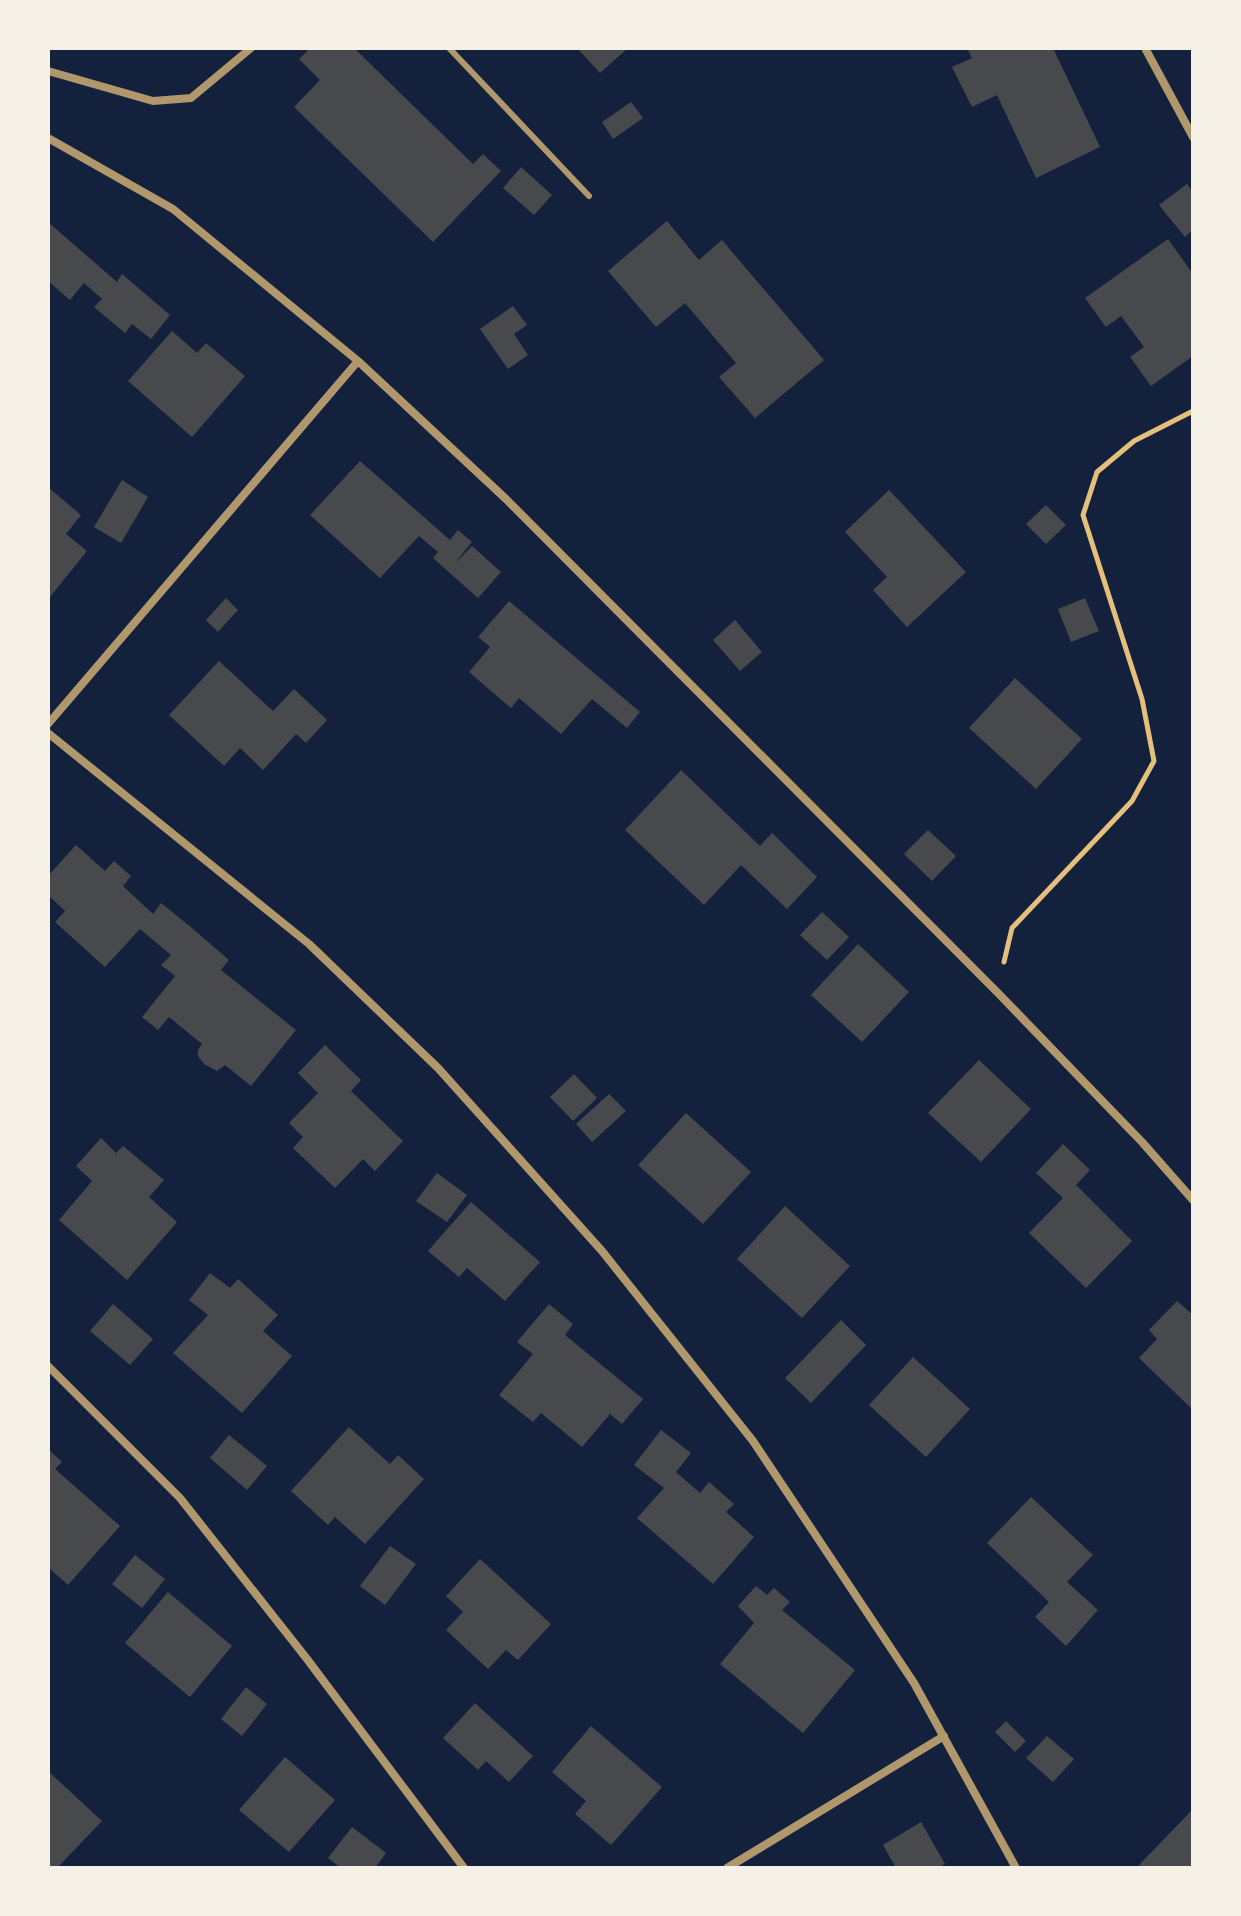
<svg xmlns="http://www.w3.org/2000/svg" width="1241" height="1916" viewBox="0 0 1241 1916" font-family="Overpass,sans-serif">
	<rect width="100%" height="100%" fill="#14213d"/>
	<path fill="#48494c" d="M310,48h44l119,116 10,-10 18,17 -68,71 -139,-135 26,-27 -21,-21z
		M577,48h51l-28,25z
		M967,48h86l47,99 -64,31 -39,-83 -25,12 -20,-40 20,-9z
		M631,102l12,16 -30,21 -11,-17z
		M521,167l31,28 -18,20 -31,-27z
		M1187,184l6,8v38l-8,7 -26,-32z
		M667,221l32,39 23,-20 102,120 -69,58 -36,-41 17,-14 -51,-60 -29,24 -48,-56z
		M48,222l69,60 5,-8 48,41 -19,24 -19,-15 -7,9 -31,-26 8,-8 -18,-16 -14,17 -22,-19z
		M1168,239l25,35v82l-42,30 -21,-29 14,-10 -23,-31 -15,11 -21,-29z
		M513,306l14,19 -13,9 14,21 -20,14 -28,-40z
		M172,331l25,22 9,-10 39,33 -53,61 -64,-56z
		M360,461l90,79 8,-10 14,12 -18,22 18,-18 29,26 -23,26 -45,-40 5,-6 -19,-16 -39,42 -70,-63z
		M122,480l26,17 -27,46 -27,-16z
		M48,487l33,28 -15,19 21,17 -37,46z
		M889,490l77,82 -59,55 -34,-37 14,-13 -42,-45z
		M1046,505l20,20 -20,19 -20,-20z
		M226,598l12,12 -20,22 -12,-12z
		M1085,598l14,33 -28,11 -13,-33z
		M509,601l131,111 -13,16 -35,-29 -31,35 -42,-36 -8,10 -42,-36 21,-25 -12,-10z
		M735,620l27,32 -22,19 -27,-31z
		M219,661l54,50 21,-22 33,31 -21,23 -10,-9 -33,36 -23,-22 -16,18 -55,-51z
		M1015,678l67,61 -46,50 -67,-61z
		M681,770l79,76 12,-13 45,44 -30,32 -46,-44 -37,40 -79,-75z
		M928,830l28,26 -24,25 -28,-27z
		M76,845l29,26 9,-10 17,15 -8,10 30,28 8,-11 31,25 37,32 -8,10 75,60 -45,56 -26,-21 -8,6 -13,-7 -6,-8v-6l4,-6 -33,-27 -11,13 -16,-13 33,-41 -14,-11 10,-10 -31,-26 -35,38 -50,-45 10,-11 -17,-16v-19z
		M822,912l27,25 -22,23 -27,-25z
		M858,944l51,48 -47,50 -51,-47z
		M325,1045l36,35 -10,11 52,50 -28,30 -12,-12 -28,29 -42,-40 10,-11 -14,-14 29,-30 -20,-20z
		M979,1060l52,49 -50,53 -53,-49z
		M574,1074l23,24 -24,23 -23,-24z
		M609,1094l17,17 -34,31 -16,-18z
		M686,1113l65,59 -48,52 -65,-59z
		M101,1138l15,15 7,-7 41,34 -15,17 28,25 -50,58 -68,-60 33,-39 -16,-15z
		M1063,1144l27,26 -14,15 56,56 -46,47 -57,-55 34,-35 -27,-25z
		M437,1173l30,22 -20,27 -31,-21z
		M471,1202l69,60 -35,39 -38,-33 -8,9 -31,-26z
		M785,1206l65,60 -48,52 -65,-59z
		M210,1273l20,15 8,-9 40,36 -15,16 29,25 -50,57 -69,-60 35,-38 -19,-15z
		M1177,1301l16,14v95l-54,-52 18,-19 -8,-9z
		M113,1304l40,35 -23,26 -40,-34z
		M549,1304l24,20 -8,11 78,64 -21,25 -12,-10 -28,33 -41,-34 -8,9 -34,-27 34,-41 -16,-12z
		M841,1320l25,25 -55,58 -26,-25z
		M913,1357l57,52 -44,48 -57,-52z
		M349,1427l41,37 8,-9 26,24 -59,65 -30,-27 -7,8 -37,-34z
		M661,1430l30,23 -15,19 24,21 9,-11 25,22 -8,8 28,25 -41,47 -76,-66 27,-30 -30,-23z
		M229,1435l38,31 -20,24 -37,-32z
		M48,1449l14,13 -7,7 65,57 -52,59 -20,-18z
		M1031,1497l62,58 -26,27 31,28 -32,36 -31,-29 14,-15 -62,-59z
		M390,1546l26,18 -31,41 -25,-19z
		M135,1555l30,24 -23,29 -30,-24z
		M480,1559l71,65 -33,36 -12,-10 -18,19 -42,-39 17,-18 -17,-16z
		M756,1586l11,9 7,-7 16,14 -8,8 73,60 -52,63 -83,-69 34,-41 -16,-17z
		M168,1592l64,54 -42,51 -65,-54z
		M246,1687l21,17 -25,32 -21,-17z
		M475,1703l58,53 -24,26 -23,-21 -8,9 -35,-32z
		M1006,1721l20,20 -11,11 -20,-20z
		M591,1726l71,61 -51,58 -36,-31 11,-13 -34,-29z
		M1047,1736l27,23 -21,23 -27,-24z
		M285,1757l50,43 -46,52 -50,-42z
		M48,1771l54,50 -45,47h-9z
		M1193,1809v59h-51l-3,-3z
		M921,1822l24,42 -8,4h-41l-13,-23z
		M352,1827l34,26 -11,15h-34l-13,-10z"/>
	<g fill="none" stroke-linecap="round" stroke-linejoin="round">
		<path stroke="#e5c07b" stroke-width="5" d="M1004,962l8,-34 120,-127 22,-40 -12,-62 -59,-184 14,-43 37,-31 59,-30"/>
		<path stroke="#b1986c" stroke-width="6" d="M449,48l140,148"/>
		<path stroke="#b1986c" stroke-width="8" d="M1145,48l48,89
			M48,71l105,30 38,-3 60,-50
			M48,138l125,71 185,152 148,138 492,494 144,149 51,58
			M48,724l310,-363
			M48,733l261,211 129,124 164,183 151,190 161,242 102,185
			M48,1366l132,132 127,161 157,209
			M727,1868l217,-132"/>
	</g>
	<rect width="1241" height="1916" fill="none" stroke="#f6f1e7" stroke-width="100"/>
</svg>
